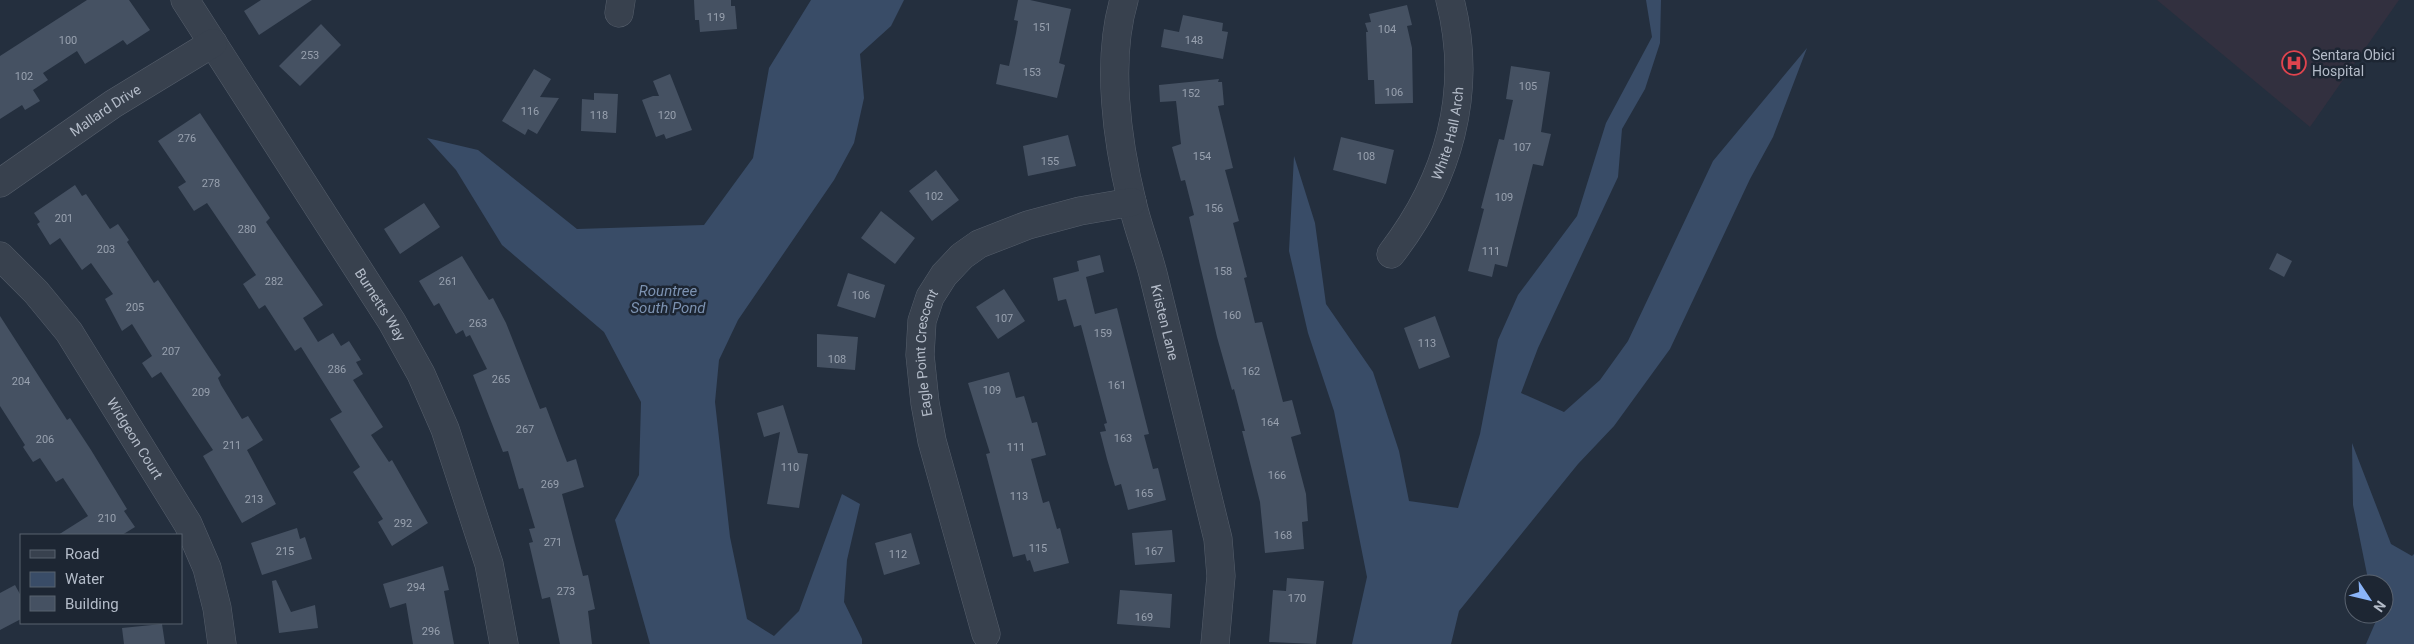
<svg xmlns="http://www.w3.org/2000/svg" width="2414" height="644" viewBox="0 0 2414 644" font-family="Roboto,sans-serif">
	<rect width="100%" height="100%" fill="#242f3e"/>
	<path fill="#32303f" d="M2157,0h242l-89,127z"/>
	<path fill="#394c67" d="M811,0h93l-13,26 -31,28 4,44 -10,45 -20,37 -96,140 -19,40 -4,42 15,135 17,82 27,17 25,-25 43,-117 18,10 -13,56 -3,42 18,37v5h-212l-35,-124 24,-45 2,-73 -37,-70 -102,-87 -46,-75 -29,-32 51,12 99,79 127,-4 49,-67 16,-90z
		M1646,0h15l-1,43 -15,46 -23,40 -4,48 -80,171 -17,45 43,19 36,-32 28,-39 85,-180 94,-113 -34,89 -23,42 -80,170 -56,77 -36,38 -119,147 -8,33h-99l15,-67 -33,-166 -26,-78 -19,-82 5,-95 21,67 11,81 47,68 26,79 10,50 49,7 22,-74 18,-94 20,-45 59,-79 29,-93 46,-86z
		M2352,443l39,101 21,12 2,-2v90h-48l10,-23 -1,-7h9v-30h-15l-16,-79z"/>
	<path fill="#455162" d="M87,0h42l21,30 -23,15 -4,-5 -38,24 -8,-13 -34,22 5,7 -15,10 7,11 -15,9 -3,-5 -22,14v-63z
		M261,0h51l-53,35 -15,-24z
		M694,0h37v6h4l2,23 -37,3 -1,-12h-4z
		M1018,0h12l41,9 -12,54 6,2 -8,33 -61,-14 4,-20 9,2 7,-33 2,-12 -4,-1z
		M1407,5l5,20 -5,1 5,22 1,55 -38,1 -1,-24h-6l-2,-48h2l-3,-9 6,-1 -2,-8z
		M1183,15l40,8 -1,8 6,1 -5,27 -62,-12 3,-18 15,3z
		M321,24l20,21 -41,41 -21,-20z
		M1511,66l39,6 -9,60 10,2 -8,32 -10,-2 -26,103 -12,-3 -3,13 -24,-6 16,-62 -3,-1 18,-69 5,1 9,-40 -7,-1z
		M534,69l17,10 -11,18 19,1 -22,36 -9,-5 -3,6 -23,-14z
		M670,74l22,56 -26,9 -2,-5 -8,3 -14,-37 11,-4h6l-6,-15z
		M1219,79l-1,3h4l2,23 -6,1 15,62 -8,2 14,51 -6,2 14,54 -3,1 11,45 7,-1 21,80 9,-2 9,34 -10,3 15,57 2,27 -6,1 2,27 -39,4 -5,-51 -18,-71h3l-11,-42 -2,1 -15,-53 -17,-72 -11,-48 5,-2 -9,-35 -4,1 -9,-34 9,-3 -5,-43 -16,1 -1,-17z
		M594,93l24,1 -2,39 -35,-2 1,-32 12,1z
		M200,113l70,105 -4,4 57,83 -20,13 15,24 15,-9 8,13 8,-5 12,19 -5,2 7,12 -10,6 30,47 -12,8 18,27 3,-2 36,63 -36,23 -14,-24 5,-3 -30,-47 7,-5 -30,-48 12,-7 -41,-65 -6,4 -30,-46 -6,4 -16,-25 13,-9 -49,-72 -13,8 -16,-24 8,-5 -28,-41z
		M1068,135l8,31 -48,10 -5,-30z
		M1341,137l53,13 -8,34 -53,-14z
		M936,170l23,30 -27,21 -23,-30z
		M75,185l7,11 4,-2 24,35 8,-5 11,16 -2,2 27,41 4,-3 63,95 -3,3 3,7 21,34 6,-3 15,24 -16,10 29,54 -34,19 -39,-67 10,-6 -52,-78 -9,6 -10,-15 10,-7 -20,-32 -10,7 -17,-32 8,-5 -22,-31 -9,7 -22,-32 -10,7 -13,-21 3,-2 -6,-9z
		M424,203l16,24 -40,27 -16,-25z
		M881,211l34,27 -20,26 -34,-26z
		M2277,253l15,8 -8,16 -15,-8z
		M1100,255l4,17 -18,5 9,37 22,-6 32,126 -5,1 9,34 5,-1 8,32 -38,10 -7,-26 -6,2 -8,-27 -7,-27 6,-1 -2,-7 3,-1 -26,-98 -7,2 -8,-28 -8,2 -5,-23 26,-7 -2,-10z
		M462,256l27,44 4,-2 13,25 34,86 6,-2 21,55 9,-3 8,28 -22,7 21,82 5,-1 7,34 -7,2 4,33h-32l-10,-47 -8,2 -13,-56 4,-1 -4,-13 6,-1 -12,-40 -4,1 -11,-38 -5,1 -30,-77 14,-6 -17,-34 -4,2 -3,-7 -7,4 -17,-31 -5,3 -15,-25z
		M848,273l37,12 -10,33 -38,-12z
		M1004,289l21,32 -27,18 -22,-32z
		M0,316l67,104 3,-2 21,32 36,59 -3,2 11,16 -13,8h-64l30,-19 -25,-38 -7,4 -16,-24 -7,4 -10,-15 2,-2 -25,-39z
		M1435,316l15,41 -31,12 -15,-41z
		M817,334l41,3 -3,33 -38,-3z
		M1009,372l7,26 8,-2 8,27 5,-1 9,33 -15,4 12,44 6,-2 8,28 3,-1 9,35 -35,9 -4,-12 -3,1 -2,-7 -12,3 -27,-103 4,-1 -22,-70z
		M783,405l15,48 10,1 -9,54 -32,-4 13,-72 -16,5 -7,-24z
		M297,528l3,11 5,-2 7,22 -50,16 -11,-32z
		M1172,530l3,32 -40,3 -3,-32z
		M911,533l9,31 -36,11 -9,-32z
		M443,566l6,24 -5,1 10,53h-41l-7,-41 -16,5 -7,-24z
		M1287,578l37,3 -8,63 -47,-2 4,-52 13,1z
		M276,580l15,32 24,-7 3,23 -39,5 -7,-52z
		M15,585l6,11v23l-21,11v-37z
		M1120,590l52,4 -2,34 -53,-4z
		M162,624l3,20h-41l-2,-16z"/>
	<g fill="none" stroke-linecap="round" stroke-linejoin="round">
		<g stroke="#565f6c" stroke-width="29">
			<g id="minor">
				<path id="s1" d="M185,0l207,322 29,52 24,55 44,135 15,80"/>
				<path id="s2" d="M1124,0c-18,61 -7,141 8,202 6,27 17,53 23,80 21,86 42,171 63,257l3,37 -6,68"/>
				<path d="M619,13l2,-13"/>
				<path id="s3" d="M0,183l113,-79 100,-61"/>
				<path id="s4" d="M1391,254c57,-74 83,-161 59,-254"/>
				<path id="s5" d="M0,256l36,36 33,40 119,192 19,44 10,40 5,36"/>
				<path id="s6" d="M986,634l-54,-193 -7,-38 -5,-48 2,-34 8,-24 14,-22 18,-19 17,-12 49,-19 52,-14 52,-9"/>
			</g>
		</g>
		<use href="#minor" stroke="#38414e" stroke-width="28"/>
	</g>
	<defs>
		<g id="hospital-ring" transform="scale(1.25)"><circle r="9.5" fill="#1d2633" stroke="#e0444e" stroke-width="1.5"/><path d="M-5-5h3v3.5h4V-5h3V5h-3V1.5h-4V5h-3Z" fill="#e0444e"/></g>
	</defs>
	<g fill-rule="evenodd">
		<use href="#hospital-ring" x="2294" y="63"/>
	</g>
	<g text-anchor="middle" dominant-baseline="central" stroke-width="5" stroke-linejoin="round" paint-order="stroke">
		<g font-size="11" fill="#98a1af">
			<text x="716" y="17">119</text>
			<text x="1042" y="27">151</text>
			<text x="1387" y="29">104</text>
			<text x="68" y="40">100</text>
			<text x="1194" y="40">148</text>
			<text x="310" y="55">253</text>
			<text x="1032" y="72">153</text>
			<text x="24" y="76">102</text>
			<text x="1528" y="86">105</text>
			<text x="1394" y="92">106</text>
			<text x="1191" y="93">152</text>
			<text x="530" y="111">116</text>
			<text x="599" y="115">118</text>
			<text x="667" y="115">120</text>
			<text x="187" y="138">276</text>
			<text x="1522" y="147">107</text>
			<text x="1202" y="156">154</text>
			<text x="1366" y="156">108</text>
			<text x="1050" y="161">155</text>
			<text x="211" y="183">278</text>
			<text x="934" y="196">102</text>
			<text x="1504" y="197">109</text>
			<text x="1214" y="208">156</text>
			<text x="64" y="218">201</text>
			<text x="247" y="229">280</text>
			<text x="106" y="249">203</text>
			<text x="1491" y="251">111</text>
			<text x="1223" y="271">158</text>
			<text x="274" y="281">282</text>
			<text x="448" y="281">261</text>
			<text x="861" y="295">106</text>
			<text x="135" y="307">205</text>
			<text x="1232" y="315">160</text>
			<text x="1004" y="318">107</text>
			<text x="478" y="323">263</text>
			<text x="1103" y="333">159</text>
			<text x="1427" y="343">113</text>
			<text x="171" y="351">207</text>
			<text x="837" y="359">108</text>
			<text x="337" y="369">286</text>
			<text x="1251" y="371">162</text>
			<text x="501" y="379">265</text>
			<text x="21" y="381">204</text>
			<text x="1117" y="385">161</text>
			<text x="992" y="390">109</text>
			<text x="201" y="392">209</text>
			<text x="1270" y="422">164</text>
			<text x="525" y="429">267</text>
			<text x="1123" y="438">163</text>
			<text x="45" y="439">206</text>
			<text x="232" y="445">211</text>
			<text x="1016" y="447">111</text>
			<text x="790" y="467">110</text>
			<text x="1277" y="475">166</text>
			<text x="550" y="484">269</text>
			<text x="1144" y="493">165</text>
			<text x="1019" y="496">113</text>
			<text x="254" y="499">213</text>
			<text x="107" y="518">210</text>
			<text x="403" y="523">292</text>
			<text x="1283" y="535">168</text>
			<text x="553" y="542">271</text>
			<text x="1038" y="548">115</text>
			<text x="285" y="551">215</text>
			<text x="1154" y="551">167</text>
			<text x="898" y="554">112</text>
			<text x="416" y="587">294</text>
			<text x="566" y="591">273</text>
			<text x="1297" y="598">170</text>
			<text x="1144" y="617">169</text>
			<text x="431" y="631">296</text>
		</g>
		<g font-size="14" fill="#b4bcc9" stroke="#1d2633" text-anchor="start">
			<text x="2312" y="55">Sentara Obici<tspan x="2312" dy="16">Hospital</tspan></text>
		</g>
		<g font-size="14" fill="#b4bcc9" stroke="#1d2633">
			<text stroke="none"><textPath href="#s3" startOffset="128">Mallard Drive</textPath></text>
			<text stroke="none"><textPath href="#s4" startOffset="135">White Hall Arch</textPath></text>
			<text stroke="none"><textPath href="#s1" startOffset="362">Burnetts Way</textPath></text>
			<text stroke="none"><textPath href="#s2" startOffset="329">Kristen Lane</textPath></text>
			<text stroke="none"><textPath href="#s6" startOffset="290">Eagle Point Crescent</textPath></text>
			<text stroke="none"><textPath href="#s5" startOffset="228">Widgeon Court</textPath></text>
		</g>
		<g font-size="15" font-style="italic" fill="#7c92b1" stroke="#1d2633">
			<text x="668" y="291">Rountree<tspan x="668" dy="17">South Pond</tspan></text>
		</g>
	</g>
	<rect x="20" y="534" width="162" height="90" fill="#1d2633" stroke="#59626f"/>
	<rect x="30" y="550" width="25" height="8" fill="#38414e" stroke="#59626f"/>
	<text x="65" y="559" font-size="15" fill="#b4bcc9">Road</text>
	<rect x="30" y="572" width="25" height="15" fill="#394c67" stroke="#59626f"/>
	<text x="65" y="584" font-size="15" fill="#b4bcc9">Water</text>
	<rect x="30" y="596" width="25" height="15" fill="#455162" stroke="#59626f"/>
	<text x="65" y="609" font-size="15" fill="#b4bcc9">Building</text>
	<g transform="translate(2369 599) rotate(125)"><circle r="24" fill="#1d2633" stroke="#59626f"/>
	<path d="M0-4L9 19L0 12L-9 19Z" fill="#8ab4f8"/>
	<text y="-8" font-size="14" font-weight="bold" text-anchor="middle" fill="#b4bcc9">N</text>
	</g>
</svg>
